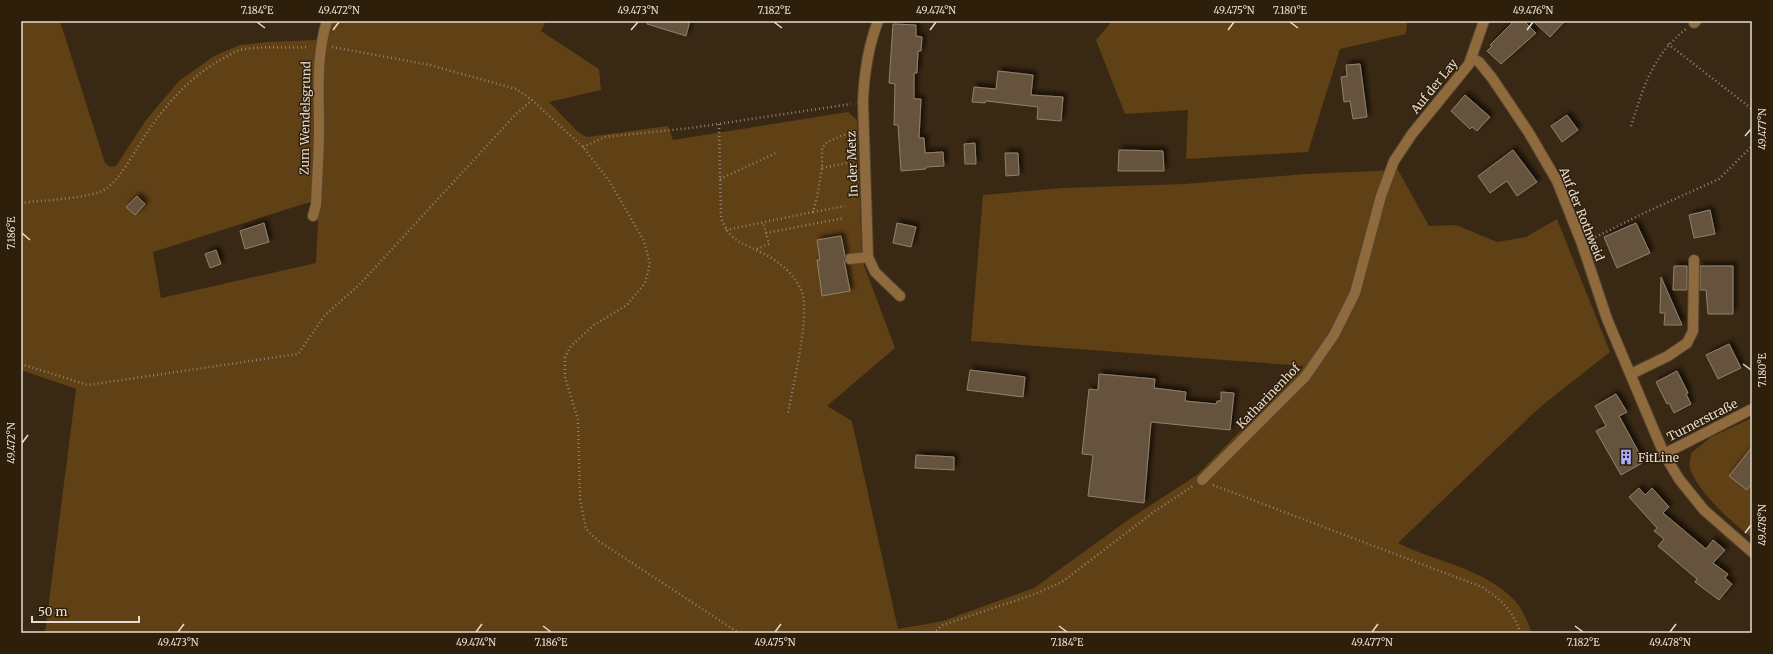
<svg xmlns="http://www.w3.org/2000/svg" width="1773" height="654" viewBox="0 0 1773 654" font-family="Merriweather,serif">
	<defs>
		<filter id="shadow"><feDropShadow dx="3.5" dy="-3.5" stdDeviation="2" flood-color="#0009"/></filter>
	</defs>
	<rect width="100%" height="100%" fill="#392814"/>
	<path fill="#604015" d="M21,21h39l45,142 5,4 6,-1 30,-46 33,-39 35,-25 26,-11 27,-3 49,-2 -3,161 -160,51 8,46 155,-35 10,-223 6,-19h214l-5,10 58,38 2,21 -52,12 29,30 9,5 81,-11 5,14 175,-28 9,8 5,140 33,88 -68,58 25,15 46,208 45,-8 91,-33 94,-68 69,-45 107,-109 -333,-25 12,-146 80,-7 122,-4 120,-10 93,-4 31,56 27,-1 41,17 29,-5 31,-18 53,133 -71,56 -141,135c37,19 87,25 117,58 8,8 12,21 17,32h-1487l31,-244 -55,-19z
		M1112,21h295l-1,13 -66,15 -32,103 -122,7 2,-49 -63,4 -29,-74z
		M1752,418v120c-19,-15 -55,-46 -62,-70 -1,-4 1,-10 1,-15l20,-16z"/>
	<path fill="#66533e" stroke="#938069" filter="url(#shadow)" d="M647,21h43l-4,15 -39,-12z
		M1514,21h10l12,12 -35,31 -14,-13 5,-5 -2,-1z
		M1533,21h32l-15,16z
		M893,24l23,1v11l6,1 -1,14h-3l-1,22h-3v26h7l-2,39h5l1,15 18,-1 1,14 -18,1v2l-25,2 -3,-46h-4l1,-41 -6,-1z
		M1360,64l7,53 -14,2 -3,-18 -6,1 -3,-25 6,-1 -1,-11z
		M998,71l35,4 -2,20 32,2 -2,24 -24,-2 1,-12 -52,-6 -1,2 -13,-1 2,-15 22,2z
		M1465,95l25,22 -13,14 -5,-4 -2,2 -19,-18z
		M1567,115l11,15 -16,12 -11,-16z
		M975,143l1,21h-11l-1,-20z
		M1119,150l44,1 1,20h-46z
		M1513,150l24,32 -20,14 -10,-15 -17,12 -12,-17z
		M1005,153h13l1,22 -13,1z
		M137,196l8,8 -10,11 -9,-8z
		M1710,210l5,24 -21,4 -5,-23z
		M264,223l5,19 -24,7 -5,-18z
		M897,223l19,4 -5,20 -18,-4z
		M1636,223l14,30 -33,15 -13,-31z
		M841,236l4,20 -1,4 6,31 -28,5 -5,-36h3l-3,-20z
		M216,250l5,14 -11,4 -5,-14z
		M1674,266h13v24h-14z
		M1700,266h33v48h-25l-2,-24h-6z
		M1661,277l21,48h-18l1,-12h-5z
		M1729,344l12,24 -23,11 -12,-24z
		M970,370l55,7 -2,20 -56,-7z
		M1677,371l11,22 -2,1 5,10 -17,9 -5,-10 -2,1 -11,-22z
		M1099,374l56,5 -1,9 32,4 -1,9 31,3 1,-3h4v-9l13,1 -4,37 -79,-8 -7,81 -56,-7 5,-41 -11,-1 7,-65 9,1z
		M1616,394l11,18 -8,4 25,46 -23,13 -25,-44 10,-5 -11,-20z
		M1752,447v36l-5,7 -18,-14z
		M916,455l38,2v13l-39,-2z
		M1639,488l6,7 7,-7 17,19 -6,6 43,36 7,-9 12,10 -12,13 15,11 -3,4 7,6 -13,16 -24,-18 2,-3 -39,-33 6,-7 -10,-8 3,-3 -28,-31z"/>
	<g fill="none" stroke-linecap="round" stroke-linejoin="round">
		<g stroke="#554532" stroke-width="12">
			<path id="minor" d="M878,21c-10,26 -14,54 -15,81l5,155 7,15 25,24
				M1694,23l2,-2
				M1472,58l7,4 13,16 37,55 28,48 25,63 25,75 57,135 15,25 25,31 48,42
				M313,216l3,-11c1,-26 3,-51 3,-77 0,-36 -3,-72 8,-107
				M850,259l18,-2
				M1631,374l37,-18 19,-13 6,-12 1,-71
				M1664,454l88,-45
				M1202,480l103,-103 29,-42 21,-42 26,-97 13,-35 18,-27 57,-70 15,-43"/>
		</g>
		<path stroke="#918373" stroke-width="2.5" stroke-dasharray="1 3" stroke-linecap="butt" d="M1668,44l84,65
			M332,47l98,18 86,24 16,11 51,47 27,35 34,59 6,23 -5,19 -18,22 -33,20 -23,21 -6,11v20l13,43 2,79 6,30 11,11 142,93
			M719,124l2,94c9,24 22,25 43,36 15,7 32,22 38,38 8,25 -9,93 -14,121
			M1631,126c13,-40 21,-70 55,-97
			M583,147l22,-10 86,-9 160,-24
			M822,168l25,-5
			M720,179l56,-26
			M21,203c20,-3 72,-4 86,-15 14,-10 29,-39 39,-54 21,-31 46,-60 80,-77 4,-2 9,-6 14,-7 22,-5 46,-1 69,-3
			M813,212l32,-6
			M726,230l87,-18 4,-15 5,-29v-20l5,-6 26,-11
			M766,233l78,-15
			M1592,239l52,-26 75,-34 33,-33
			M757,249l12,-5 -6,-22
			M21,364l67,21 210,-31 27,-39 34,-30 157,-171 16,-14
			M1213,485l269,102c22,15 29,22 39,46
			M933,633l10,-8 92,-31 27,-12 93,-71 38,-25"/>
		<use href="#minor" stroke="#8f6a3c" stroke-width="10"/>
	</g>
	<path fill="none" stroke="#e7dcd0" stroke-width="1.5" d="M257,22l8,6M774,22l8,6M1290,22l8,6M333,30l6,-8M631,30l7,-8M930,30l6,-8M1228,30l6,-8M1527,30l6,-8M1745,136l6,-7M22,233l8,7M1743,364l8,6M22,443l6,-8M1745,533l6,-8M543,626l8,6M1059,626l8,6M1575,626l8,6M178,632l6,-8M476,632l6,-8M775,632l6,-8M1372,632l6,-8M1670,632l6,-8"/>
	<defs>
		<g id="building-bare" transform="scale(1.2)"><path d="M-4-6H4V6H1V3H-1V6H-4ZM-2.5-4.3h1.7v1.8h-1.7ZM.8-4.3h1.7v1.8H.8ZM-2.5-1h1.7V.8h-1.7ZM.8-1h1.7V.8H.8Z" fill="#abaffb" stroke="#2e1f0a" stroke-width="2.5" paint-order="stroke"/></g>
	</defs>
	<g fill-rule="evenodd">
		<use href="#building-bare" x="1626" y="457"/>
	</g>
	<g text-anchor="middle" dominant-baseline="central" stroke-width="3" stroke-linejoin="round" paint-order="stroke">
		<g font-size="12" fill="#e7dcd0" stroke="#2e1f0a">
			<text transform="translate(1434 86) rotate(-51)">Auf der Lay</text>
			<text transform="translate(305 118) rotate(-89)">Zum Wendelsgrund</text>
			<text transform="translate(852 164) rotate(-92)">In der Metz</text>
			<text transform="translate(1582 214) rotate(68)">Auf der Rothweid</text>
			<text transform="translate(1268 396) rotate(-46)">Katharinenhof</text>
			<text transform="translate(1702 420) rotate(-27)">Turnerstraße</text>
		</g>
		<g font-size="12" fill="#e7dcd0" stroke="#2e1f0a" text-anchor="start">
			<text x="1638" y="457">FitLine</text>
		</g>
	</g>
	<rect width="1773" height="654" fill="none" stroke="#2e1f0a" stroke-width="44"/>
	<path d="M32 616v6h107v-6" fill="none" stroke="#e7dcd0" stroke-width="2"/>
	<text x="38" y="616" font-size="12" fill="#e7dcd0" stroke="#2e1f0a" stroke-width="3" paint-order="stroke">50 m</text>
	<rect x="22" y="22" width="1729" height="610" fill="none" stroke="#e7dcd0" stroke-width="1.5"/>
	<g font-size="10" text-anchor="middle" fill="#e7dcd0">
		<text x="257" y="14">7.184°E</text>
		<text x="339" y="14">49.472°N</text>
		<text x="638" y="14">49.473°N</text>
		<text x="774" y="14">7.182°E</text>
		<text x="936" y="14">49.474°N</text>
		<text x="1234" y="14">49.475°N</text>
		<text x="1290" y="14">7.180°E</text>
		<text x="1533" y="14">49.476°N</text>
		<text transform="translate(1762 129) rotate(-90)" y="4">49.477°N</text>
		<text transform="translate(11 233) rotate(-90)" y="4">7.186°E</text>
		<text transform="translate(1762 370) rotate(-90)" y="4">7.180°E</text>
		<text transform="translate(11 443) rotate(-90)" y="4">49.472°N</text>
		<text transform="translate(1762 525) rotate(-90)" y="4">49.478°N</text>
		<text x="178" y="646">49.473°N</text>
		<text x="476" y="646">49.474°N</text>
		<text x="551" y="646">7.186°E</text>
		<text x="775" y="646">49.475°N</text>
		<text x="1067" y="646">7.184°E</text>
		<text x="1372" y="646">49.477°N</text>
		<text x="1583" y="646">7.182°E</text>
		<text x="1670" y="646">49.478°N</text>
	</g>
</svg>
